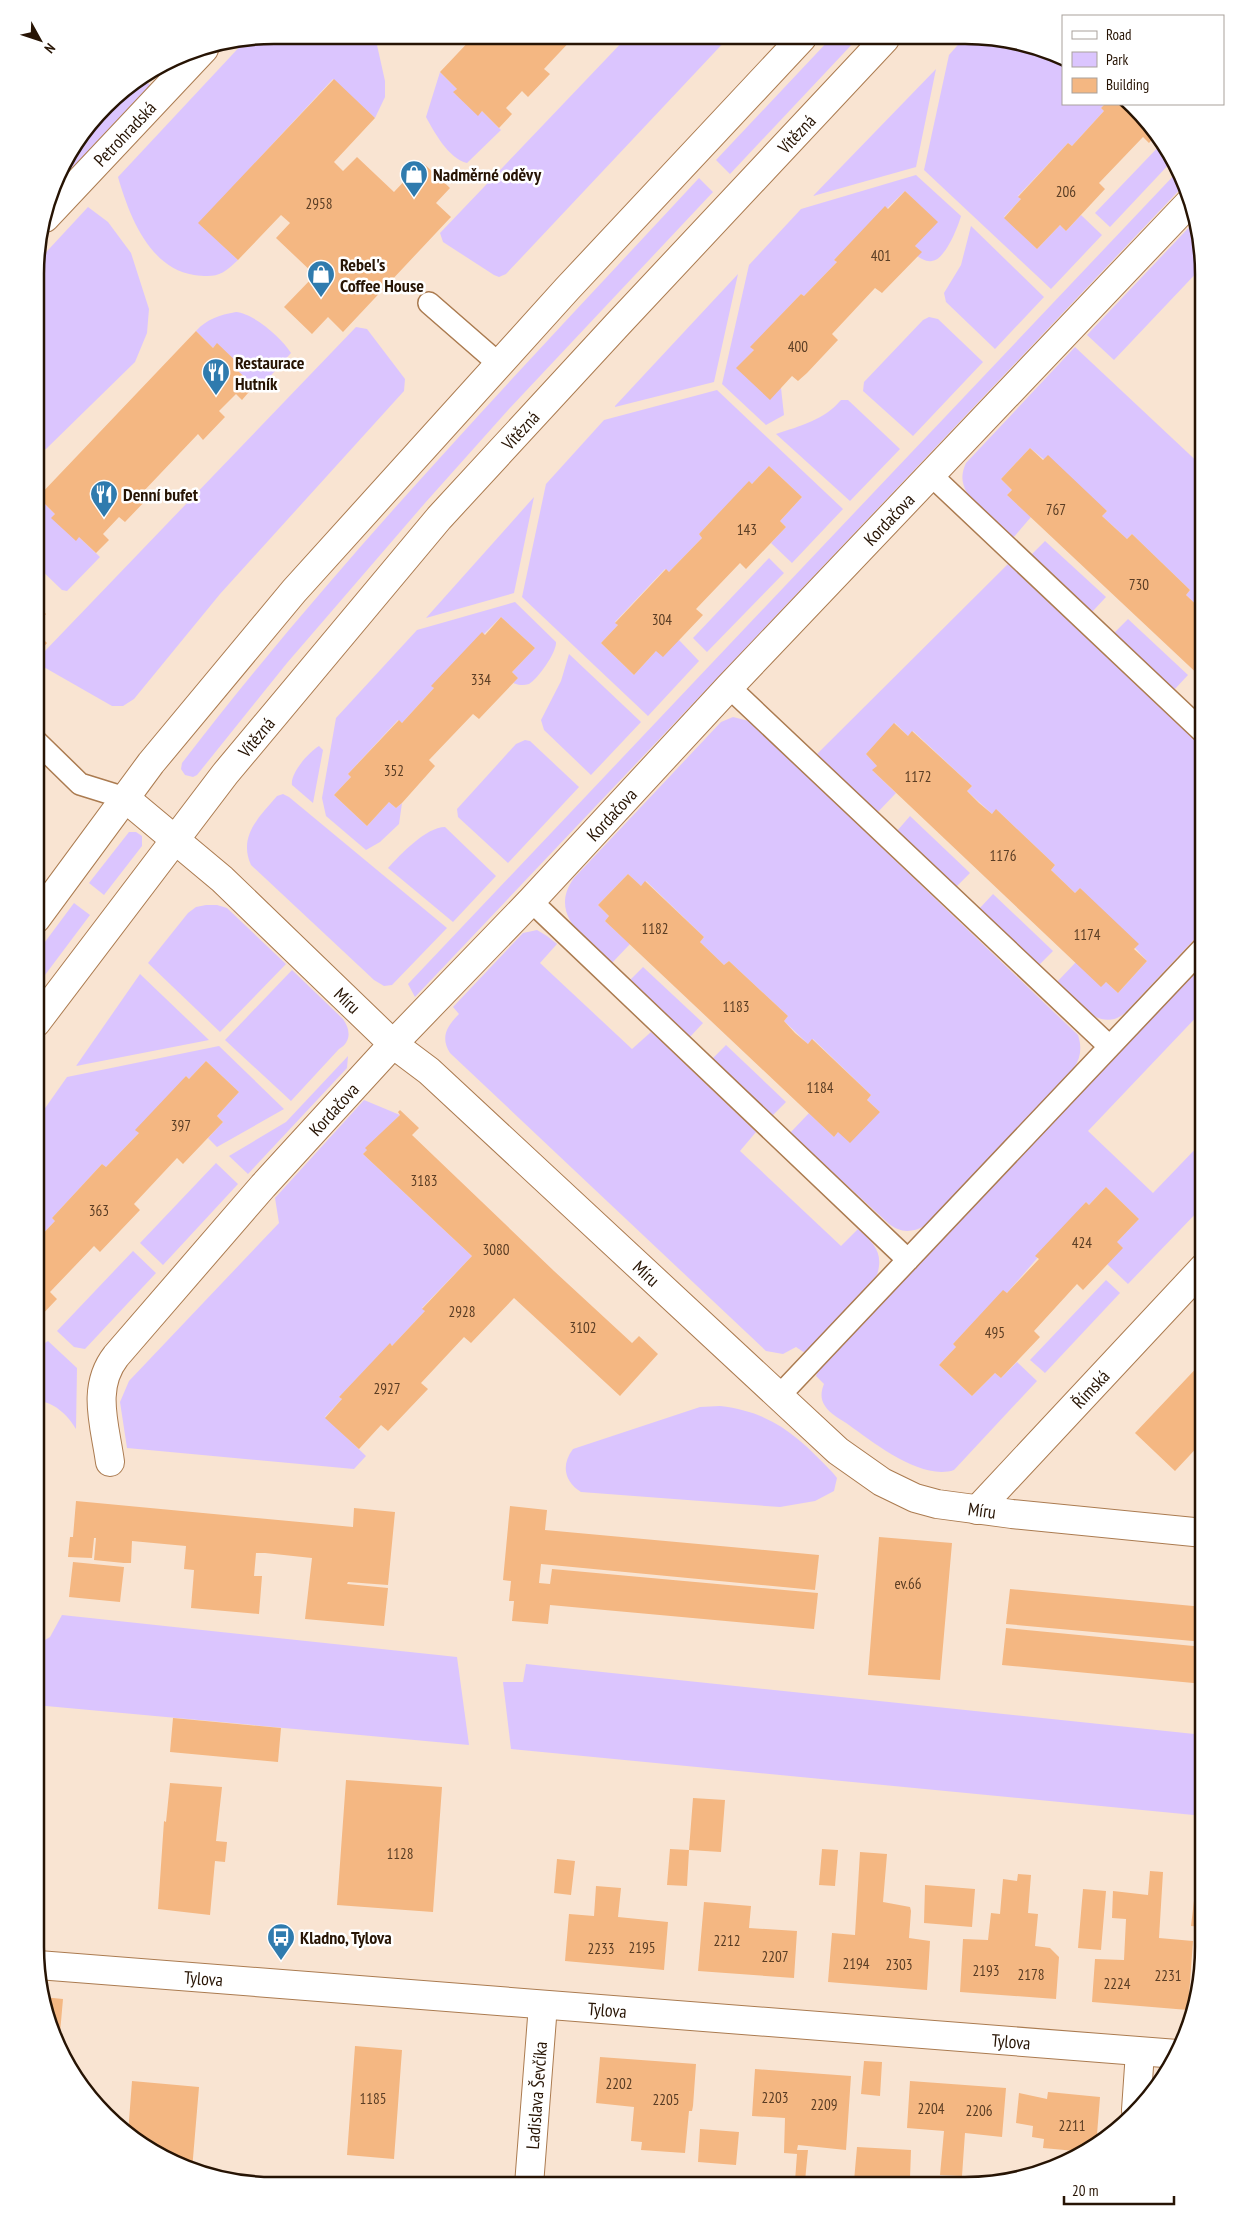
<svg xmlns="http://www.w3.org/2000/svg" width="1239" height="2221" viewBox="0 0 1239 2221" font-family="'PT Sans Narrow',sans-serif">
	<rect width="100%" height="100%" fill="#f9e4d2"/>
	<path fill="#dbc5fe" d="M274,35l101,1 10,45v16l-10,21 -42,-39 -134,144 39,37c-16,15 -21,18 -44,15 -45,-7 -65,-60 -76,-98l127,-136z
		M627,37l101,1 -222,236 -7,3 -5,-2 -51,-33 -3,-9z
		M831,38l26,1 -127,135 -14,-14z
		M963,39l48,1 52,17v47h42l-4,4 3,3 -32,35 -4,-3 -50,53 3,3 -17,18 33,32 23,-24 6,6 15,-16 21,20 -51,54 -127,-119 25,-115z
		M936,69l-20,98 -103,29z
		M440,72l17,17 -3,4 24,22 4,-4 19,19 -34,33c-18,-4 -33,-31 -41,-46z
		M143,78l7,7 -96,102 6,-19 56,-73z
		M1164,141l9,19 -63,67 -15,-14z
		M1178,171l7,13 -770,813 -7,-13z
		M916,175l45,41c-3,11 -16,44 -29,45 -6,1 -10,-2 -15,-5l4,-4 -6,-6 22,-24 -32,-31 -71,69 3,2 -33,34 -3,-2 -50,53 3,3 -17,18 44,20 3,27 -18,10 -44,-41 27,-119 52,-56z
		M699,178l14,14 -204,217 -84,94 -138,160 -90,112 -4,2 -8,-2 -4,-6 1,-6c159,-207 340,-394 517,-585z
		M88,207l20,15 23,31 18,56 -2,24 -12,29 -89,87 -9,5v-192z
		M1195,221l8,45 -89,94 -27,-25z
		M971,226l73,71 -49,52 -49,-47 -2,-9 17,-28z
		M738,274l-24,108 -99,25v-1z
		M236,312c17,1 46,26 55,41l-33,37 -21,-20 4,-4 -24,-22 -4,4 -17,-17c11,-12 23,-16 40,-19z
		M929,317l9,2 45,43 -70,74 -50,-45 1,-9 59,-62z
		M356,327l11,2 38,50 -1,12 -184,203 -86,105 -11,7h-11l-70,-40 -2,-7 3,-6z
		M1075,347l129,121v144l-18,-17 4,-5 -58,-56 -5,5 -25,-23 5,-5 -77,-63 -29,31 11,11 -5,5 24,22 -18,21 -46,-45c-6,-11 -6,-19 -1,-30z
		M717,390l126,119 -51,54 -21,-20 15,-16 -6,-6 22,-24 -33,-31 -17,18 -3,-2 -50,52 3,4 -33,34 -4,-3 -50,53 3,3 -17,18 33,32 22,-24 23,-11 20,21 -51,55 -126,-119 24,-113 58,-64z
		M841,400h7l52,49 -50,52 -74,-67c24,-8 48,-14 65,-34z
		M38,497l17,17 -3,4 27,19 21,20 -33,34 -5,-1 -25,-24z
		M534,497l-20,96 -88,25z
		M1045,541l61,56 -14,15 -61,-57z
		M769,558l15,15 -77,79 -14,-14z
		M1008,564l196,185v180l-79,84c-10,8 -19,9 -31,3l-37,-34 19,-20 25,24 5,-4 12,11 29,-32 -67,-73 -5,5 -24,-23 4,-5 -58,-55 -5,4 -25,-23 5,-5 -59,-55 -5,5 -13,-13 -29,31 11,12 -4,5 23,22 -19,20 -60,-59z
		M515,602l41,40c1,10 -18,37 -27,42 -6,2 -11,1 -16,-1l5,-5 -6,-6 23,-24 -34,-31 -69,69 2,2 -32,35 -4,-3 -50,54 3,3 -17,18 33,31 22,-24 7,6 6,-5 -3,21 -19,18 -14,8 -40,-34 -4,-18 14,-80 81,-88z
		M1128,619l60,56 -14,15 -60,-57z
		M569,654l72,68 -50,53 -47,-45 -3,-10 20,-39z
		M733,717l16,4 329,314c4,12 3,22 -4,33l-149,158c-14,7 -25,7 -37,-3l-98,-90 19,-20 25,24 4,-5 42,-20 -13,-12 4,-5 -58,-56 -5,5 -24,-23 4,-5 -59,-55 -5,4 -24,-23 4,-5 -58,-56 -5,5 -13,-12 -30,31 11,11 -4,5 25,23 -19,20c-24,-24 -64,-49 -37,-86l147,-156z
		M525,740l5,1 49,46 -71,76 -50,-46 -1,-8 59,-65z
		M319,746l4,4 -10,53 -21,-18c-2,-12 17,-33 27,-39z
		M283,794l6,3 158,131 -55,57 -8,1 -10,-6 -123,-115c-13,-29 8,-48 26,-69z
		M910,816l60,57 -14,14 -59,-56z
		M445,827l51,49 -43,46 -65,-54c12,-13 38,-41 57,-41z
		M129,832h7l6,4v10l-38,49 -15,-12z
		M993,894l60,57 -14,14 -60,-56z
		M74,903l16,12 -54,72v-33z
		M206,905h11l10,3 59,56 -66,68 -72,-69 40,-50 8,-6z
		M537,930l10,6 10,8 -17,19 92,86 19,-17 10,9 95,91 -16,19 101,95 17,-17c16,14 26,24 19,46l-72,78 -9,-6 -13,7 -17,-3 -316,-298c-10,-16 -3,-27 9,-39l-6,-7 70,-74z
		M1202,964h2v45l-116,122 65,62 51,-53v65l-76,79 -21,-20 10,-22 22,-23 -33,-32 -17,18 -3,-3 -79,91 -4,-2 -50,53 3,3 -17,18 33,31 23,-23 6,5 16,-16 20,19 -83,89c-32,11 -80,-27 -105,-45 -7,-5 -19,-11 -24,-19 -5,-7 -4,-15 -1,-22l-8,-8 2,-5z
		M643,967l60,56 -14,15 -60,-57z
		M292,970l51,49c8,11 8,23 -4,30l-48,52 -66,-61z
		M140,974l69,66 -133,26z
		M726,1045l60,57 -14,14 -60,-57z
		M219,1046l65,63 -67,38 -9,-9 15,-16 -6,-6 22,-24 -33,-31 -17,18 -3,-3 -47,57 -33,34 -4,-3 -50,54 3,3 -19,20v-120l31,-44z
		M348,1056l-1,12 -99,106 -19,-18 57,-34z
		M364,1100l36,15 -34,33 1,2 -4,4 109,102 -50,52 3,3 -33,35 -2,-2 -51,53 3,2 -17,18 41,39 -12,13 -227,-21 -7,-46 9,-21 150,-158 -4,-25z
		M216,1163l22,21 -75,81 -23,-22z
		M133,1251l23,22 -71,76 -11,-2 -17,-16z
		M1106,1280l14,13 -75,80 -15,-13z
		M48,1341l29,27 -1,61c-9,-15 -23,-28 -40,-28v-52z
		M720,1406c52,6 78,30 113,67l4,5 -3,13 -19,10 -35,6 -199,-15c-17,-11 -20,-27 -8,-43l127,-42z
		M62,1615l395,42 12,88 -434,-40v-59l15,-9z
		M526,1664l678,71v81l-693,-67 -8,-67h20z"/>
	<path fill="#f4b782" d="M474,36l100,1 -30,32 6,5 -22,23 -6,-6 -16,17 6,6 -13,14 -17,-17 -4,5 -25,-24 4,-3 -17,-17z
		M334,79l41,39 -41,44 9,9 14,-14 37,35 28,-30 28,26 -14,15 15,14 -108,115 -15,-15 -16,17 -28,-27 31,-32 -39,-37 14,-15 -9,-8 -43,45 -40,-37z
		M1105,104h26l26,30 -8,9 -6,-6 -44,46 6,6 -39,42 -6,-6 -23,24 -33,-31 17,-19 -3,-2 50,-54 4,3 32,-35 -3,-3z
		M905,191l33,31 -23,24 7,6 -40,41 -7,-5 -43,46 6,6 -31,33 -9,8 -6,-5 -22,24 -34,-32 18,-18 -4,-3 51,-53 3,2 33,-34 -3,-2 51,-54 3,3z
		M196,331l17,17 4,-5 24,23 -4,4 17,16 -12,14 -6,-6 -17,17 6,6 -22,23 -5,-6 -57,60 6,5 -22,23 -6,-5 -16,17 6,6 -13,13 -17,-16 -3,4 -25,-23 4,-4 -17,-17z
		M1030,448l13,12 5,-5 59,56 -5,5 13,12 12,11 5,-5 58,56 -4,5 18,17v68l-197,-185 5,-5 -11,-11z
		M769,466l33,31 -22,24 6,6 -40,42 -6,-6 -44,46 7,6 -40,42 -7,-6 -22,24 -33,-32 17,-18 -3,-2 51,-54 3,3 33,-34 -3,-4 50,-53 3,3z
		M37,605l9,9 -9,11z
		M501,617l34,31 -23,24 6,6 -39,41 -6,-5 -44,46 6,6 -33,37 -6,5 -7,-6 -22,24 -33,-31 17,-18 -3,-3 51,-54 3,3 32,-35 -3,-2 51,-54 3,3z
		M37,633l10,10 -10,12z
		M894,723l14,13 4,-5 60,55 -5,5 12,12 13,11 4,-5 59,56 -4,5 24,23 5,-5 59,56 -5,5 13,12 -29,32 -12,-11 -5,5 -229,-217 5,-4 -11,-12z
		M628,874l13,12 4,-5 59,56 -4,5 24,23 5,-4 59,55 -4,5 11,12 13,11 4,-5 59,56 -4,5 13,12 -30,31 -12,-11 -4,5 -229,-216 4,-5 -11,-11z
		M206,1061l33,31 -22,24 6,6 -40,42 -6,-6 -43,46 6,6 -40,42 -6,-6 -44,46 7,7 -21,22v-80l19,-20 -3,-3 50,-54 4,3 33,-34 -4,-3 51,-54 3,3z
		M400,1110l19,18 -7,7 142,136 78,72 7,-7 19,18 -38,42 -106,-98 -43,45 -7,-6 -43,46 7,6 -40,42 -7,-6 -22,24 -34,-31 17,-19 -3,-2 51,-54 2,3 33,-35 -3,-2 50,-53 -109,-102 4,-4 -2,-2 35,-33 -2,-3z
		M1106,1187l33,32 -22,23 6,6 -40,42 -6,-6 -43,47 6,6 -39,41 -6,-5 -23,23 -33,-31 17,-18 -3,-3 50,-54 4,3 32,-34 -4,-3 51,-54 3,3z
		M1204,1360v80l-29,31 -40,-38z
		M76,1501l277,26 1,-19 41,4 -7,73 -40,-3 -1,2 41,4 -4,38 -79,-7 7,-61 -47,-5h-9l-2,23h8l-3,38 -68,-6 3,-38 -10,-1 2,-23 -54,-5 -1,22h-7l-30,-3 2,-22h-2l-2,20 -24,-1 2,-20h3z
		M510,1506l37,4 -2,20 274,25 -4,35 -274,-26 -2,19 11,1 2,-15 266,24 -4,36 -264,-24 -2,19 -36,-3 2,-20h-5l2,-20 -8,-1z
		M879,1537l73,6 -12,137 -72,-5z
		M73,1562l51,5 -4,35 -51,-5z
		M1010,1589l194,18v35l-198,-18z
		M1006,1628l198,19v37l-202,-19z
		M173,1718l108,10 -3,34 -108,-10z
		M346,1780l96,7 -9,125 -96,-7z
		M170,1783l52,4 -6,54 11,1 -2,20 -10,-1 -5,54 -52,-6 6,-88 2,1z
		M693,1798l32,2 -4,52 -32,-2 -2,36 -20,-1 3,-36 19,1z
		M822,1849l16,1 -3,36 -16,-1z
		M860,1852l27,2 -4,48 27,5 1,4 -2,27 21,3 -3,49 -99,-8 4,-49 23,2z
		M557,1859l18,2 -4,34 -17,-2z
		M1150,1871l13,1 -4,66 34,3 -5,69 -96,-8 3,-43 29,1 2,-41 -14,-1 1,-27 35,4z
		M1018,1874l13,1 -3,38 10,1 -3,32 15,2 9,9 -3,42 -96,-7 3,-53 25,1 3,-27 9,1 3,-35 14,2z
		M925,1885l50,4 -3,38 -48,-4z
		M596,1886l25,2 -3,29 50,5 -4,48 -99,-9 4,-47 25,2z
		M1083,1889l23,2 -5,59 -23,-2z
		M1195,1892l8,1v34l-12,-1z
		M704,1902l47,4 -2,22 48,3 -3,47 -96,-7z
		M43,1997l20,2 -3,34h-8l-4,-9z
		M355,2046l47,4 -8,109 -47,-4z
		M600,2057l96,7 -3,42 -1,5h-3l-4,42 -44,-3 1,-8 -11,-1 3,-34 -38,-4z
		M864,2061l18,1 -2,34 -19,-2z
		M755,2069l96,7 -5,74 -48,-5 -1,5h11l-3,31h-10l2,-27 -13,-1 1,-35 -33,-2z
		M132,2081l67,6 -7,83 -10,-2 -54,-34z
		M910,2081l96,7 -4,49 -37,-4 -3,43 -22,-1 4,-44 -37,-3z
		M1048,2092l52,5 -4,50 -10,5 -43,-4 1,-9 -12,-2 1,-11 -17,-3 3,-30 28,6z
		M700,2129l39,3 -3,33 -38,-3z
		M857,2147l54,3 -1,28 -36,-1 -1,7 -19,-3z
		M597,2177l42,3 -1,5h-42z"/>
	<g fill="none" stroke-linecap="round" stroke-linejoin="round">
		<g stroke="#ab7b50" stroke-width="24">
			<path id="lane" d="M429,303l70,61
				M932,476l272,257
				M729,687l380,359
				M37,742l43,42 45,14
				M531,901l377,359
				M780,1395l424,-448"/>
		</g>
		<g stroke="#ab7b50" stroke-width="30">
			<g id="street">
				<path id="s1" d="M45,218l159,-169"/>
				<path id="s2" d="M125,798l97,81 171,165 36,27 409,380 44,31 33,16 22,6 75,10 192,19"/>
				<path id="s3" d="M110,1462c-5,-37 -19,-74 6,-106l147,-170 130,-142 138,-143 198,-214 463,-487"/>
				<path id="s4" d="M977,1510l227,-243"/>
				<path id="s5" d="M38,1965l1139,89"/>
				<path d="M1136,2110l4,-58"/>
				<path id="s6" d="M529,2185l14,-180"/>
			</g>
		</g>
		<g stroke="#ab7b50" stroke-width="30">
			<g id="secondary">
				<path d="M36,919l115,-156 143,-172 273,-302 235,-251"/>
				<path id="s7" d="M36,1023l189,-249 214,-256 178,-193 268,-286"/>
			</g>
		</g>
		<use href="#lane" stroke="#fff" stroke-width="21"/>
		<use href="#street" stroke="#fff" stroke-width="28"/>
		<use href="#secondary" stroke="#fff" stroke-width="28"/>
	</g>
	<defs>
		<g id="shop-pin" transform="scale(1.4375)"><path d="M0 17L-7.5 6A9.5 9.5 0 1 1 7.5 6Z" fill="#2f7bae" stroke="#fff"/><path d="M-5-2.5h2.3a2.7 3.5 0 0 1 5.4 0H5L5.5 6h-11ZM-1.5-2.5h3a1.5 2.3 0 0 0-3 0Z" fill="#fff"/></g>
		<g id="restaurant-pin" transform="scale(1.4375)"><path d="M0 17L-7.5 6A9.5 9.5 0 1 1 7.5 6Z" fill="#2f7bae" stroke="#fff"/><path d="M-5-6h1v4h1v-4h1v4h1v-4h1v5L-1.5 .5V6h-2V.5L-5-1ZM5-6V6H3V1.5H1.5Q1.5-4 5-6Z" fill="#fff"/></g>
		<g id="bus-pin" transform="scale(1.4375)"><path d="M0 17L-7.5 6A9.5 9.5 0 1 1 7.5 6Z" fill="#2f7bae" stroke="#fff"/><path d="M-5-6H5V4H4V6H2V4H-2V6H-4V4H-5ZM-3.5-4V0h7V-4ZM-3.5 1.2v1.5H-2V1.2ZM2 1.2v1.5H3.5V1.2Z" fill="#fff"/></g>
	</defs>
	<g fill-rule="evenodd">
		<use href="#shop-pin" x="414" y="174"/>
		<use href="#shop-pin" x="321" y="274"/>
		<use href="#restaurant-pin" x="216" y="372"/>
		<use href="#restaurant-pin" x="104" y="494"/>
		<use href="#bus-pin" x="281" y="1937"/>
	</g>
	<g text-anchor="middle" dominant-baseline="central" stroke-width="5" stroke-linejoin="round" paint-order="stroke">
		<g font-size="15" fill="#5a3d24">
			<text x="1066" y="191">206</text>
			<text x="319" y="203">2958</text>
			<text x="881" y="255">401</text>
			<text x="798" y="346">400</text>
			<text x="1056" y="509">767</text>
			<text x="747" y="529">143</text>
			<text x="1139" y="584">730</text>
			<text x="662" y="619">304</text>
			<text x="481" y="679">334</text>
			<text x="394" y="770">352</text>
			<text x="918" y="776">1172</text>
			<text x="1003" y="855">1176</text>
			<text x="655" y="928">1182</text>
			<text x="1087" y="934">1174</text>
			<text x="736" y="1006">1183</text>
			<text x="820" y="1087">1184</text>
			<text x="181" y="1125">397</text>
			<text x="424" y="1180">3183</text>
			<text x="99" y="1210">363</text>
			<text x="1082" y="1242">424</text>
			<text x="496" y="1249">3080</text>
			<text x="462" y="1311">2928</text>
			<text x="583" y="1327">3102</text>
			<text x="995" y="1332">495</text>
			<text x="387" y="1388">2927</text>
			<text x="908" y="1583">ev.66</text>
			<text x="400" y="1853">1128</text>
			<text x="727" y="1940">2212</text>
			<text x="642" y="1947">2195</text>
			<text x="601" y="1948">2233</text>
			<text x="775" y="1956">2207</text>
			<text x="856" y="1963">2194</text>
			<text x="899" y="1964">2303</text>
			<text x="986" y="1970">2193</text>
			<text x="1031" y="1974">2178</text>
			<text x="1168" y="1975">2231</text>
			<text x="1117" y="1983">2224</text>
			<text x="619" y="2083">2202</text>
			<text x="775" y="2097">2203</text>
			<text x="373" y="2098">1185</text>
			<text x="666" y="2099">2205</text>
			<text x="824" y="2104">2209</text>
			<text x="931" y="2108">2204</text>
			<text x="979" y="2110">2206</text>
			<text x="1072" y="2125">2211</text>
		</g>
		<g font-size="18" fill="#271404" stroke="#fff">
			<text stroke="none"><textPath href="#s1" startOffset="116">Petrohradská</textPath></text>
			<text stroke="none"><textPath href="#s7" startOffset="1171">Vítězná</textPath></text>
			<text stroke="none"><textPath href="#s7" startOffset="766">Vítězná</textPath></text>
			<text stroke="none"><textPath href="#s3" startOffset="1249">Kordačova</textPath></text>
			<text stroke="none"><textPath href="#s7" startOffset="361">Vítězná</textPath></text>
			<text stroke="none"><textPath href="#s3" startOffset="844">Kordačova</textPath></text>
			<text stroke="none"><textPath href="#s2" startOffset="301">Míru</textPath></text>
			<text stroke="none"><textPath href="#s3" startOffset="439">Kordačova</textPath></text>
			<text stroke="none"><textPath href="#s2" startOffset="706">Míru</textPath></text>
			<text stroke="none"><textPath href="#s4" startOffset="166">Římská</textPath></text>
			<text stroke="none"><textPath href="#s2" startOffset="1126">Míru</textPath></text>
			<text stroke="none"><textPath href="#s5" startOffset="166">Tylova</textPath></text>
			<text stroke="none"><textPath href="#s5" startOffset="571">Tylova</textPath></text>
			<text stroke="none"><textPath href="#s5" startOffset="976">Tylova</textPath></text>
			<text stroke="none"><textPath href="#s6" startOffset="90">Ladislava Ševčíka</textPath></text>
		</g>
		<g font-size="18" font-weight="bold" fill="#271404" stroke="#fff" text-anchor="start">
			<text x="433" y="174">Nadměrné oděvy</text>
			<text x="340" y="264">Rebel's<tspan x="340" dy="21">Coffee House</tspan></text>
			<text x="235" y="362">Restaurace<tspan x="235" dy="21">Hutník</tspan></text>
			<text x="123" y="494">Denní bufet</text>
			<text x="300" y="1937">Kladno, Tylova</text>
		</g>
	</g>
	<path d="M0 0H1239V2221H0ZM274 44H965A230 230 0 0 1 1195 274V1947A230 230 0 0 1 965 2177H274A230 230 0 0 1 44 1947V274A230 230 0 0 1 274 44Z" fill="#fff" fill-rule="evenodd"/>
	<path fill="none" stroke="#271404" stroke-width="2.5" d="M274 44H965A230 230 0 0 1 1195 274V1947A230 230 0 0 1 965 2177H274A230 230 0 0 1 44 1947V274A230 230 0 0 1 274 44Z"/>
	<rect x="1062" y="15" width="162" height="90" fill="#ffffff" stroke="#a9a19b"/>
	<rect x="1072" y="31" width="25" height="8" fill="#ffffff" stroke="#a9a19b"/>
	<text x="1106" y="40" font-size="15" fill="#271404">Road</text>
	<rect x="1072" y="52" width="25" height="15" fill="#dbc5fe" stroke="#a9a19b"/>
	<text x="1106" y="65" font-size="15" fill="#271404">Park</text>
	<rect x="1072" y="78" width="25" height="15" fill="#f4b782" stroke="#a9a19b"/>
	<text x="1106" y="90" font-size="15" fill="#271404">Building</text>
	<g transform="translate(40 40) rotate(130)" stroke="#ffffff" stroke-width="4" paint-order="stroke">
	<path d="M0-4L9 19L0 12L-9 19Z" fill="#271404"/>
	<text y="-8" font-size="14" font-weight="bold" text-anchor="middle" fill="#271404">N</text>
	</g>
	<path d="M1064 2196v8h110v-8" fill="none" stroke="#271404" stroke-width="2.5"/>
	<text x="1072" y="2196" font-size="15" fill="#271404" stroke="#ffffff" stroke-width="4" paint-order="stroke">20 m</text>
</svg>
